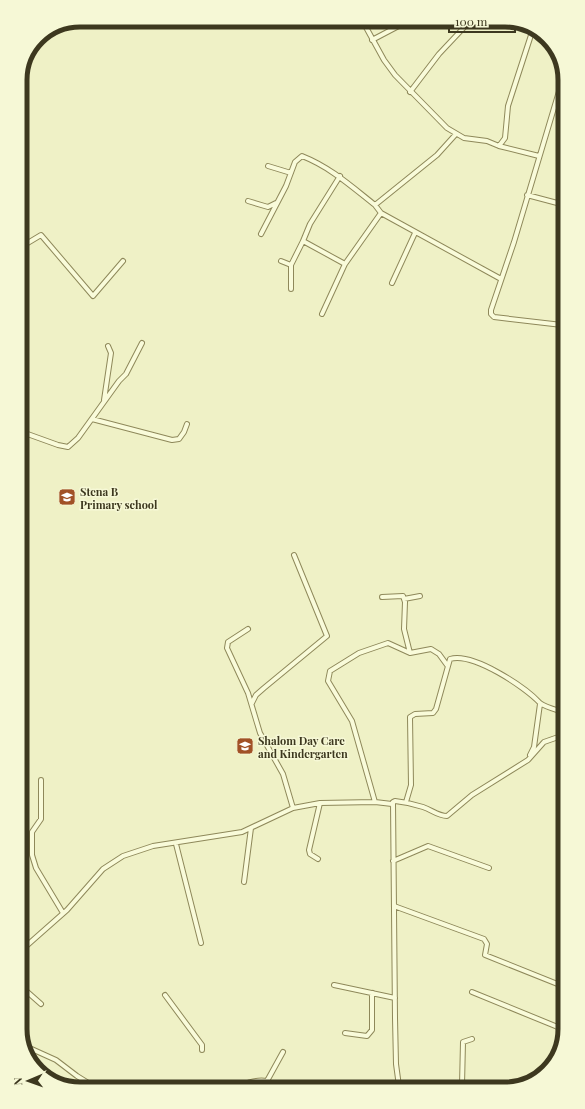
<svg xmlns="http://www.w3.org/2000/svg" width="585" height="1109" viewBox="0 0 585 1109" font-family="'Playfair Display',serif">
	<rect width="100%" height="100%" fill="#eff1c6"/>
	<g fill="none" stroke-linecap="round" stroke-linejoin="round">
		<g stroke="#8e885a" stroke-width="6">
			<path id="street" d="M362,20l22,40 11,15 52,53 17,10 23,3 12,5 40,10
				M79,21l71,3 32,-4
				M372,40l38,-20
				M560,88l-46,154 -23,68v4l3,3 68,8
				M410,92l29,-38 32,-34
				M499,146l6,-8 3,-32 25,-77
				M268,166l23,7
				M340,176l-30,48 -7,17 42,23
				M527,195l34,9
				M248,201l20,6 8,-4
				M381,213l120,66
				M261,234l25,-48 9,-24 7,-6c28,11 49,30 73,49
				M21,247l20,-12 52,61 30,-35
				M281,261l10,4 12,-24
				M392,283l23,-50
				M291,289v-24
				M322,314l23,-50 36,-51 -6,-8 62,-50 19,-21
				M104,400l7,-47 -3,-7
				M92,419l80,21 7,-1 5,-7 3,-8
				M22,432l36,13 10,2 10,-9 41,-57 7,-7 16,-31
				M382,597l21,-1 2,6 -1,27 6,24
				M404,599l16,-3
				M248,629l-20,13 -1,6 21,45 12,40 23,41 10,34
				M252,703l4,-8 8,-7 63,-52 -33,-81
				M530,755l4,-8 6,-43
				M41,780v39l-9,13v23l4,13 27,45
				M375,802l-23,-81 -24,-40 2,-10 29,-18 29,-10 22,10 21,-4 8,5 8,11
				M406,802l5,-17 -1,-68 5,-3 18,-1 3,-4 14,-50c23,-7 75,28 90,44 5,4 17,7 23,9
				M176,844l25,99
				M318,859l-8,-5 -1,-4 11,-47
				M393,861l35,-15 61,22
				M244,882l7,-54
				M394,906l90,33 3,5 -2,11 80,32
				M24,948l43,-38 36,-41 20,-13 30,-10 89,-14 51,-24 27,-5 55,-1 17,2
				M334,985l61,13
				M24,989l17,15
				M472,992l93,38
				M165,995l37,50v5
				M557,1027l8,-12
				M345,1033l22,3 5,-6v-35l1,-2
				M25,1046l31,14 21,16 21,13
				M462,1085l1,-43 9,-3
				M399,1086l-3,-22 -1,-46 -2,-216 2,-1c10,1 19,3 28,6 9,3 15,9 24,9l25,-21 56,-35 16,-18 20,-7
				M242,1087c4,-6 18,-7 25,-6l16,-29"/>
		</g>
		<use href="#street" stroke="#f9fbda" stroke-width="4"/>
	</g>
	<defs>
		<g id="school-square" transform="scale(0.9)"><rect x="-9" y="-9" width="18" height="18" rx="4" fill="#a15126" stroke="#f6f8d6"/><path d="M0-5L7-2L0 1L-7-2ZM-4 1L0 2.5L4 1V4Q0 6-4 4Z" fill="#fff"/></g>
	</defs>
	<g fill-rule="evenodd">
		<use href="#school-square" x="67" y="497"/>
		<use href="#school-square" x="245" y="746"/>
	</g>
	<g text-anchor="middle" dominant-baseline="central" stroke-width="3" stroke-linejoin="round" paint-order="stroke">
		<g font-size="11" font-weight="bold" fill="#3d381f" stroke="#f6f8d6" text-anchor="start">
			<text x="80" y="491">Stena B<tspan x="80" dy="13">Primary school</tspan></text>
			<text x="258" y="740">Shalom Day Care<tspan x="258" dy="13">and Kindergarten</tspan></text>
		</g>
	</g>
	<path d="M0 0H585V1109H0ZM80 27H505A53 53 0 0 1 558 80V1029A53 53 0 0 1 505 1082H80A53 53 0 0 1 27 1029V80A53 53 0 0 1 80 27Z" fill="#f6f8d6" fill-rule="evenodd"/>
	<path fill="none" stroke="#3d381f" stroke-width="5" d="M80 27H505A53 53 0 0 1 558 80V1029A53 53 0 0 1 505 1082H80A53 53 0 0 1 27 1029V80A53 53 0 0 1 80 27Z"/>
	<g transform="translate(28 1081) rotate(268)" stroke="#f6f8d6" stroke-width="3" paint-order="stroke">
	<path d="M0-3L7 15L0 10L-7 15Z" fill="#3d381f"/>
	<text y="-6" font-size="11" font-weight="bold" text-anchor="middle" fill="#3d381f">N</text>
	</g>
	<path d="M449 26v6h66v-6" fill="none" stroke="#3d381f" stroke-width="2"/>
	<text x="455" y="26" font-size="12" fill="#3d381f" stroke="#f6f8d6" stroke-width="3" paint-order="stroke">100 m</text>
</svg>
